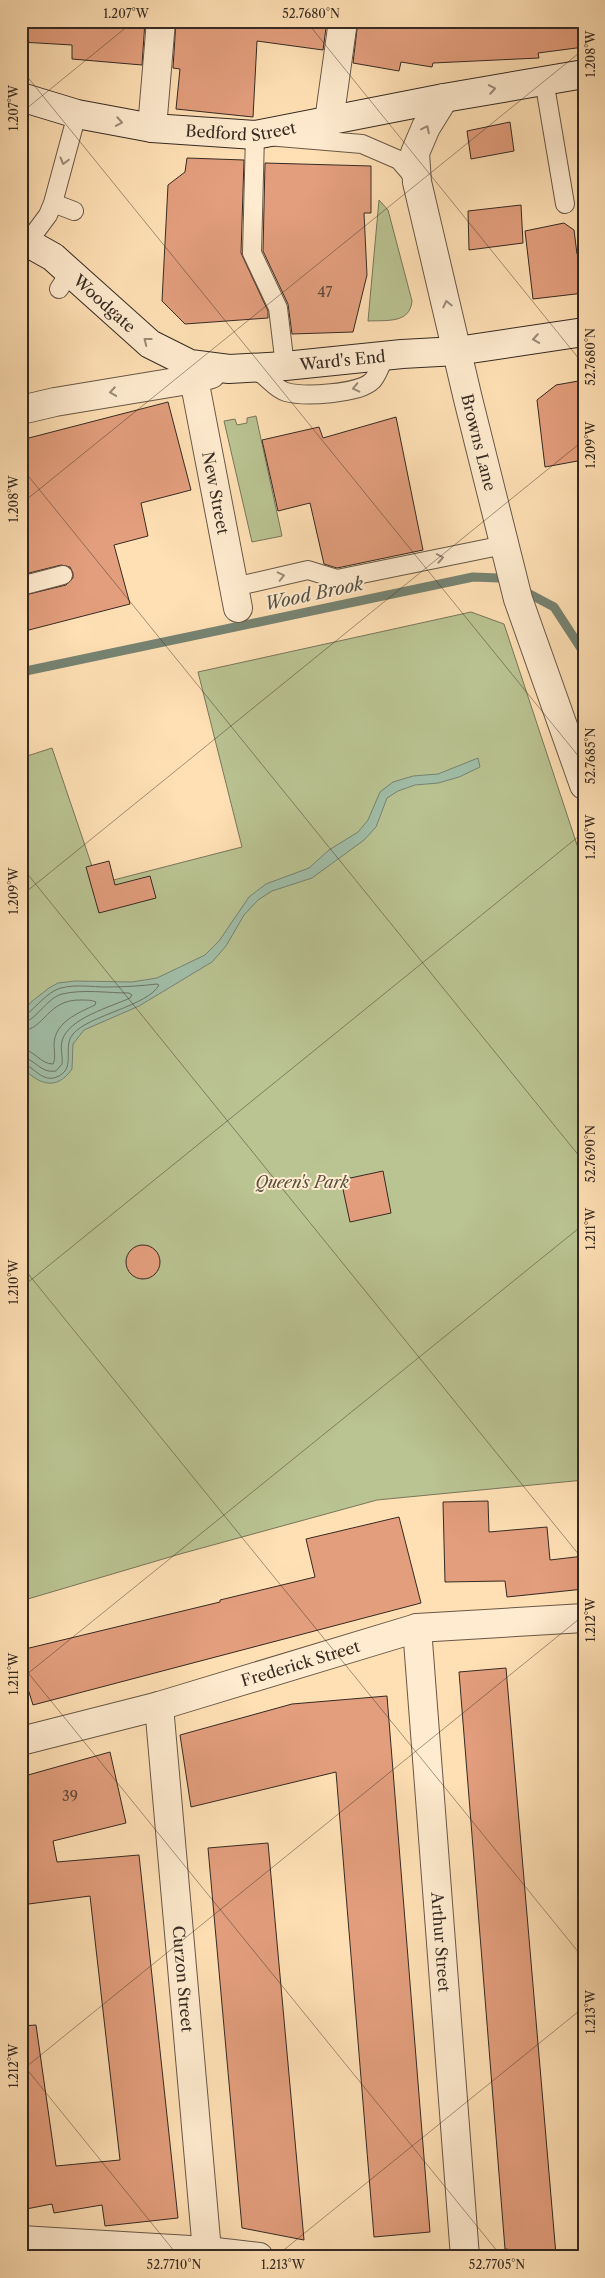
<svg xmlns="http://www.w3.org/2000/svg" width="605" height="2278" viewBox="0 0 605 2278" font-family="'Libre Caslon Text',serif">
	<rect width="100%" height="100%" fill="#ffe0b5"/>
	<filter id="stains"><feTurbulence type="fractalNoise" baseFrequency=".004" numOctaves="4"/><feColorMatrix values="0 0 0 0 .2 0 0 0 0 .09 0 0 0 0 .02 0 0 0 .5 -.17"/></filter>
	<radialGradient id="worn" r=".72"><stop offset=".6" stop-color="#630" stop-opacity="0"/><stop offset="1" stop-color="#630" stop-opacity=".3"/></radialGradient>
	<path fill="#bac392" stroke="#78765a" d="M379,200l9,10 24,91c-2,23 -26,19 -44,20z
		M256,416l26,120 -30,6 -28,-121 11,-2 2,6 10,-2v-5z
		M471,612l33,12 80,242v614l-207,20 -197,54 -159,47v-843l31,-10 46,136 144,-37 -44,-175z"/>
	<path fill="#a1bea8" stroke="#768372" d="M478,758l2,9 -21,10 -21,6 -23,2 -17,6 -11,7 -11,29 -12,13 -52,38 -40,13 -14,9 -14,15 -18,31 -14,16 -73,44 -55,24 -11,14 -1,25c-16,23 -34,15 -51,-3v-51l10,-13 18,-14 9,-5 17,-2 57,1 25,-4 48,-23 14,-14 30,-44 17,-13 43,-16 20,-18 29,-18 10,-12 12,-28 13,-10 20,-6 25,-2z"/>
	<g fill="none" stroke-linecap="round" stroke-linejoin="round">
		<path stroke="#6c7465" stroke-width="1" d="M21,1017c9,-1 24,-25 40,-29 15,-4 31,-1 46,-1 17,0 33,-1 50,-3l2,1c-11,21 -70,30 -86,49 -11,13 3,33 -14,42 -17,9 -25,-11 -38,-13
			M21,1023c15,-1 24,-24 41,-29 21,-5 46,-1 67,-1l3,2 -2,3c-19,9 -62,20 -68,43 -2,7 1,16 0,23l-6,7c-16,3 -21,-13 -35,-14
			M21,1031c24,-1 26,-32 60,-31 6,0 11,0 15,2l-1,3c-17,8 -40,17 -41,39 0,7 2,14 -1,20 -13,0 -18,-14 -32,-15"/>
		<path stroke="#768372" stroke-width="9" d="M522,590l32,17 30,46
			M21,672l452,-95 26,1 9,4"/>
	</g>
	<path fill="#e39e7d" stroke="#362a22" d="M21,21h124l-3,44 -70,-6v-14l-51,-3z
		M176,21h151l-4,29 -66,-9 -4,76 -77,-8 4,-40 -7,-1z
		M358,21h226v26l-46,6 1,5 -106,5 -1,4 -31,-5 -2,9 -46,-8z
		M510,122l4,29 -43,8 -4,-28z
		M187,158l57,2 -3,93 27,58v7l-83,6 -23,-23 6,-116 17,-13z
		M265,163l106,3v47h-7l3,62 -14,57 -61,2 -4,-30 -25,-53z
		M521,205l2,38 -54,7 -1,-39z
		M564,223l10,7 3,24 7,-1v40l-51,6 -8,-68z
		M584,380v48l-6,1 5,31 -38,7 -8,-67 19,-15z
		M168,402l23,88 -50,13 7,33 -34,9 16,59 -109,28v-36l45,-11 7,-7v-5l-3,-6 -9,-2 -40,10v-135z
		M396,417l27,133 -86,18 -13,-4 -14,-61 -32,8 -16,-71 57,-13 4,11z
		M109,861l6,24 35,-9 6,22 -57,15 -13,-46z
		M383,1171l8,42 -41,9 -9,-42z
		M126 1262a17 17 0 1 1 34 0a17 17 0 1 1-34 0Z
		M488,1501l1,31 58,-5 3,33 34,-4v33l-77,8 -2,-16 -60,1 -2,-80z
		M399,1517l22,86 -388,102 -12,-38v-17l199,-48v-2l95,-23 -9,-38z
		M506,1668l50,587 -51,-6 -46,-577z
		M387,1696l43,536 -56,5 -38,-465 -145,35 -11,-72 112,-31z
		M110,1752l16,71 -73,18 4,21 82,-7 39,363 -73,8 -3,-21 -48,8 -2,-9 -31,6v-184l15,-1 20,141 64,-6 -30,-264 -69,9v-128z
		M268,1843l36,397 -62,-12 -34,-380z"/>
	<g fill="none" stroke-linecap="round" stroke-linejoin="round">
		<g stroke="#685847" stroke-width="20">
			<path id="service" d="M544,80l21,124
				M53,203l21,8
				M28,242l20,-27 5,-12 24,-89
				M59,289l11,-17
				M285,366l-7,-58 -26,-55 3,-118 107,9 37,16 18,21
				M251,369c15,3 21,19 35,23 18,5 73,2 86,-11 7,-7 8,-19 16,-26
				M21,586l42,-11
				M234,587l74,-17 29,9 167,-34"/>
		</g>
		<g stroke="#685847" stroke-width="30">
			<g id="minor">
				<path id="s1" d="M444,98l-18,29 -11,26 2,29 51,217 50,200 66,186"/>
				<path d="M329,121l14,-100"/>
				<path d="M152,128l9,-107"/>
				<path id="s2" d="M194,379l44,229"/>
				<path d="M21,410l34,-8 139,-23 17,-5"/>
				<path id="s3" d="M417,1628l48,629"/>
				<path id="s4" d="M159,1706l48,545"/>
				<path id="s5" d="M21,1741l138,-35 258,-78 167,-10"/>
				<path d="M21,2240l186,11 52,6"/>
			</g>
		</g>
		<g stroke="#362a22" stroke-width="30">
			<g id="secondary">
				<path id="s6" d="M21,97l56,17 75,14 103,7 189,-37 140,-24"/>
				<path id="s7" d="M21,239l32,18 97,87 40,20 39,5 56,-3 117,-12 55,-3 127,-19"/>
			</g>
		</g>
		<use href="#service" stroke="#ffebcf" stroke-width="18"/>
		<use href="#minor" stroke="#ffebcf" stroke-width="28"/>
		<use href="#secondary" stroke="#ffebcf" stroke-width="28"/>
	</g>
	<defs><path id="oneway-chevron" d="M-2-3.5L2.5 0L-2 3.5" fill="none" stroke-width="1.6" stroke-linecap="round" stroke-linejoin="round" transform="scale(1.25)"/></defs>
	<g stroke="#9a8a78">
		<use href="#oneway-chevron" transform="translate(492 89) rotate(-10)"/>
		<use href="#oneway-chevron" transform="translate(119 122) rotate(10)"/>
		<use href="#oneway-chevron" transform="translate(426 129) rotate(-64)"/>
		<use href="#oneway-chevron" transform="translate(64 161) rotate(105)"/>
		<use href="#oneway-chevron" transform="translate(447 304) rotate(-103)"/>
		<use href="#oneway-chevron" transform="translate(536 339) rotate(171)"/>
		<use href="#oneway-chevron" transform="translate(147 341) rotate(-142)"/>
		<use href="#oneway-chevron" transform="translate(356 388) rotate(167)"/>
		<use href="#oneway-chevron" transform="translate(113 392) rotate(171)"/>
		<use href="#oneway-chevron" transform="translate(440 558) rotate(-11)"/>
		<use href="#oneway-chevron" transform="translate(281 576) rotate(-13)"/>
	</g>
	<path fill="none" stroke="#362a22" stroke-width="1" stroke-opacity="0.45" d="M306,21l278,344M21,69l563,694M21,113l113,-92M21,467l563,695M21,504l563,-455M21,866l563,695M21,896l563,-456M21,1265l563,694M21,1288l563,-456M21,1664l481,593M21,1679l563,-455M21,2062l158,195M21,2071l563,-456M275,2257l309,-250"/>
	<g text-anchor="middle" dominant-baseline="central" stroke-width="4" stroke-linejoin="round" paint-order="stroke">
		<g font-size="14" fill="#614739">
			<text x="325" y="292">47</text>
			<text x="70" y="1796">39</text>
		</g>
		<g font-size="16" fill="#362a22" stroke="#ffebcf">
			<text stroke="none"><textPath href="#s6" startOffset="224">Bedford Street</textPath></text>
			<text stroke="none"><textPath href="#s7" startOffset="106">Woodgate</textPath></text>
			<text stroke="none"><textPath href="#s7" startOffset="365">Ward's End</textPath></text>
			<text stroke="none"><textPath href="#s1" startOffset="359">Browns Lane</textPath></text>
			<text stroke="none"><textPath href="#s2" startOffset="116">New Street</textPath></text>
			<text stroke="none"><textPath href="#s5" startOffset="290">Frederick Street</textPath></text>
			<text stroke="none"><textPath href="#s3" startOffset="315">Arthur Street</textPath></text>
			<text stroke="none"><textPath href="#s4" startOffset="274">Curzon Street</textPath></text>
		</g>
		<g font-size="16" font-style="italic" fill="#57503e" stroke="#ffebcf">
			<text x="302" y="1182">Queen's Park</text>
		</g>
		<g font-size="18" font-style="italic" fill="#514f44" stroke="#ffebcf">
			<text transform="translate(314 594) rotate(-12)">Wood Brook</text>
		</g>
	</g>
	<rect width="605" height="2278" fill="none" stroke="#ffe0b5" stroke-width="55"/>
	<rect x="28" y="28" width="550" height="2222" fill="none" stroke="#362a22" stroke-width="2"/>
	<g font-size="12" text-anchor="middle" fill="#362a22">
		<text x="126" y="18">1.207°W</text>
		<text x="311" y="18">52.7680°N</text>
		<text transform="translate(591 54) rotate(-90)" y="4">1.208°W</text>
		<text transform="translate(14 108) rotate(-90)" y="4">1.207°W</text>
		<text transform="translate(591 357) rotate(-90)" y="4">52.7680°N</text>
		<text transform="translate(591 445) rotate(-90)" y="4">1.209°W</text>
		<text transform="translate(14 499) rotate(-90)" y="4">1.208°W</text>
		<text transform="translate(591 756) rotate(-90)" y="4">52.7685°N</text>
		<text transform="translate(591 837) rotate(-90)" y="4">1.210°W</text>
		<text transform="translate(14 891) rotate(-90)" y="4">1.209°W</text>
		<text transform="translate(591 1154) rotate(-90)" y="4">52.7690°N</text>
		<text transform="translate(591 1229) rotate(-90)" y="4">1.211°W</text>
		<text transform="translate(14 1282) rotate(-90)" y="4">1.210°W</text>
		<text transform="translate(591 1620) rotate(-90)" y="4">1.212°W</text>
		<text transform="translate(14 1674) rotate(-90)" y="4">1.211°W</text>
		<text transform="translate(591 2012) rotate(-90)" y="4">1.213°W</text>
		<text transform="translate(14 2066) rotate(-90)" y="4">1.212°W</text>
		<text x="174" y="2269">52.7710°N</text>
		<text x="283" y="2269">1.213°W</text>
		<text x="497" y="2269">52.7705°N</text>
	</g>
	<rect width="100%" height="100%" filter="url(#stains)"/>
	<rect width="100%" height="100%" fill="url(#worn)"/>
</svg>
